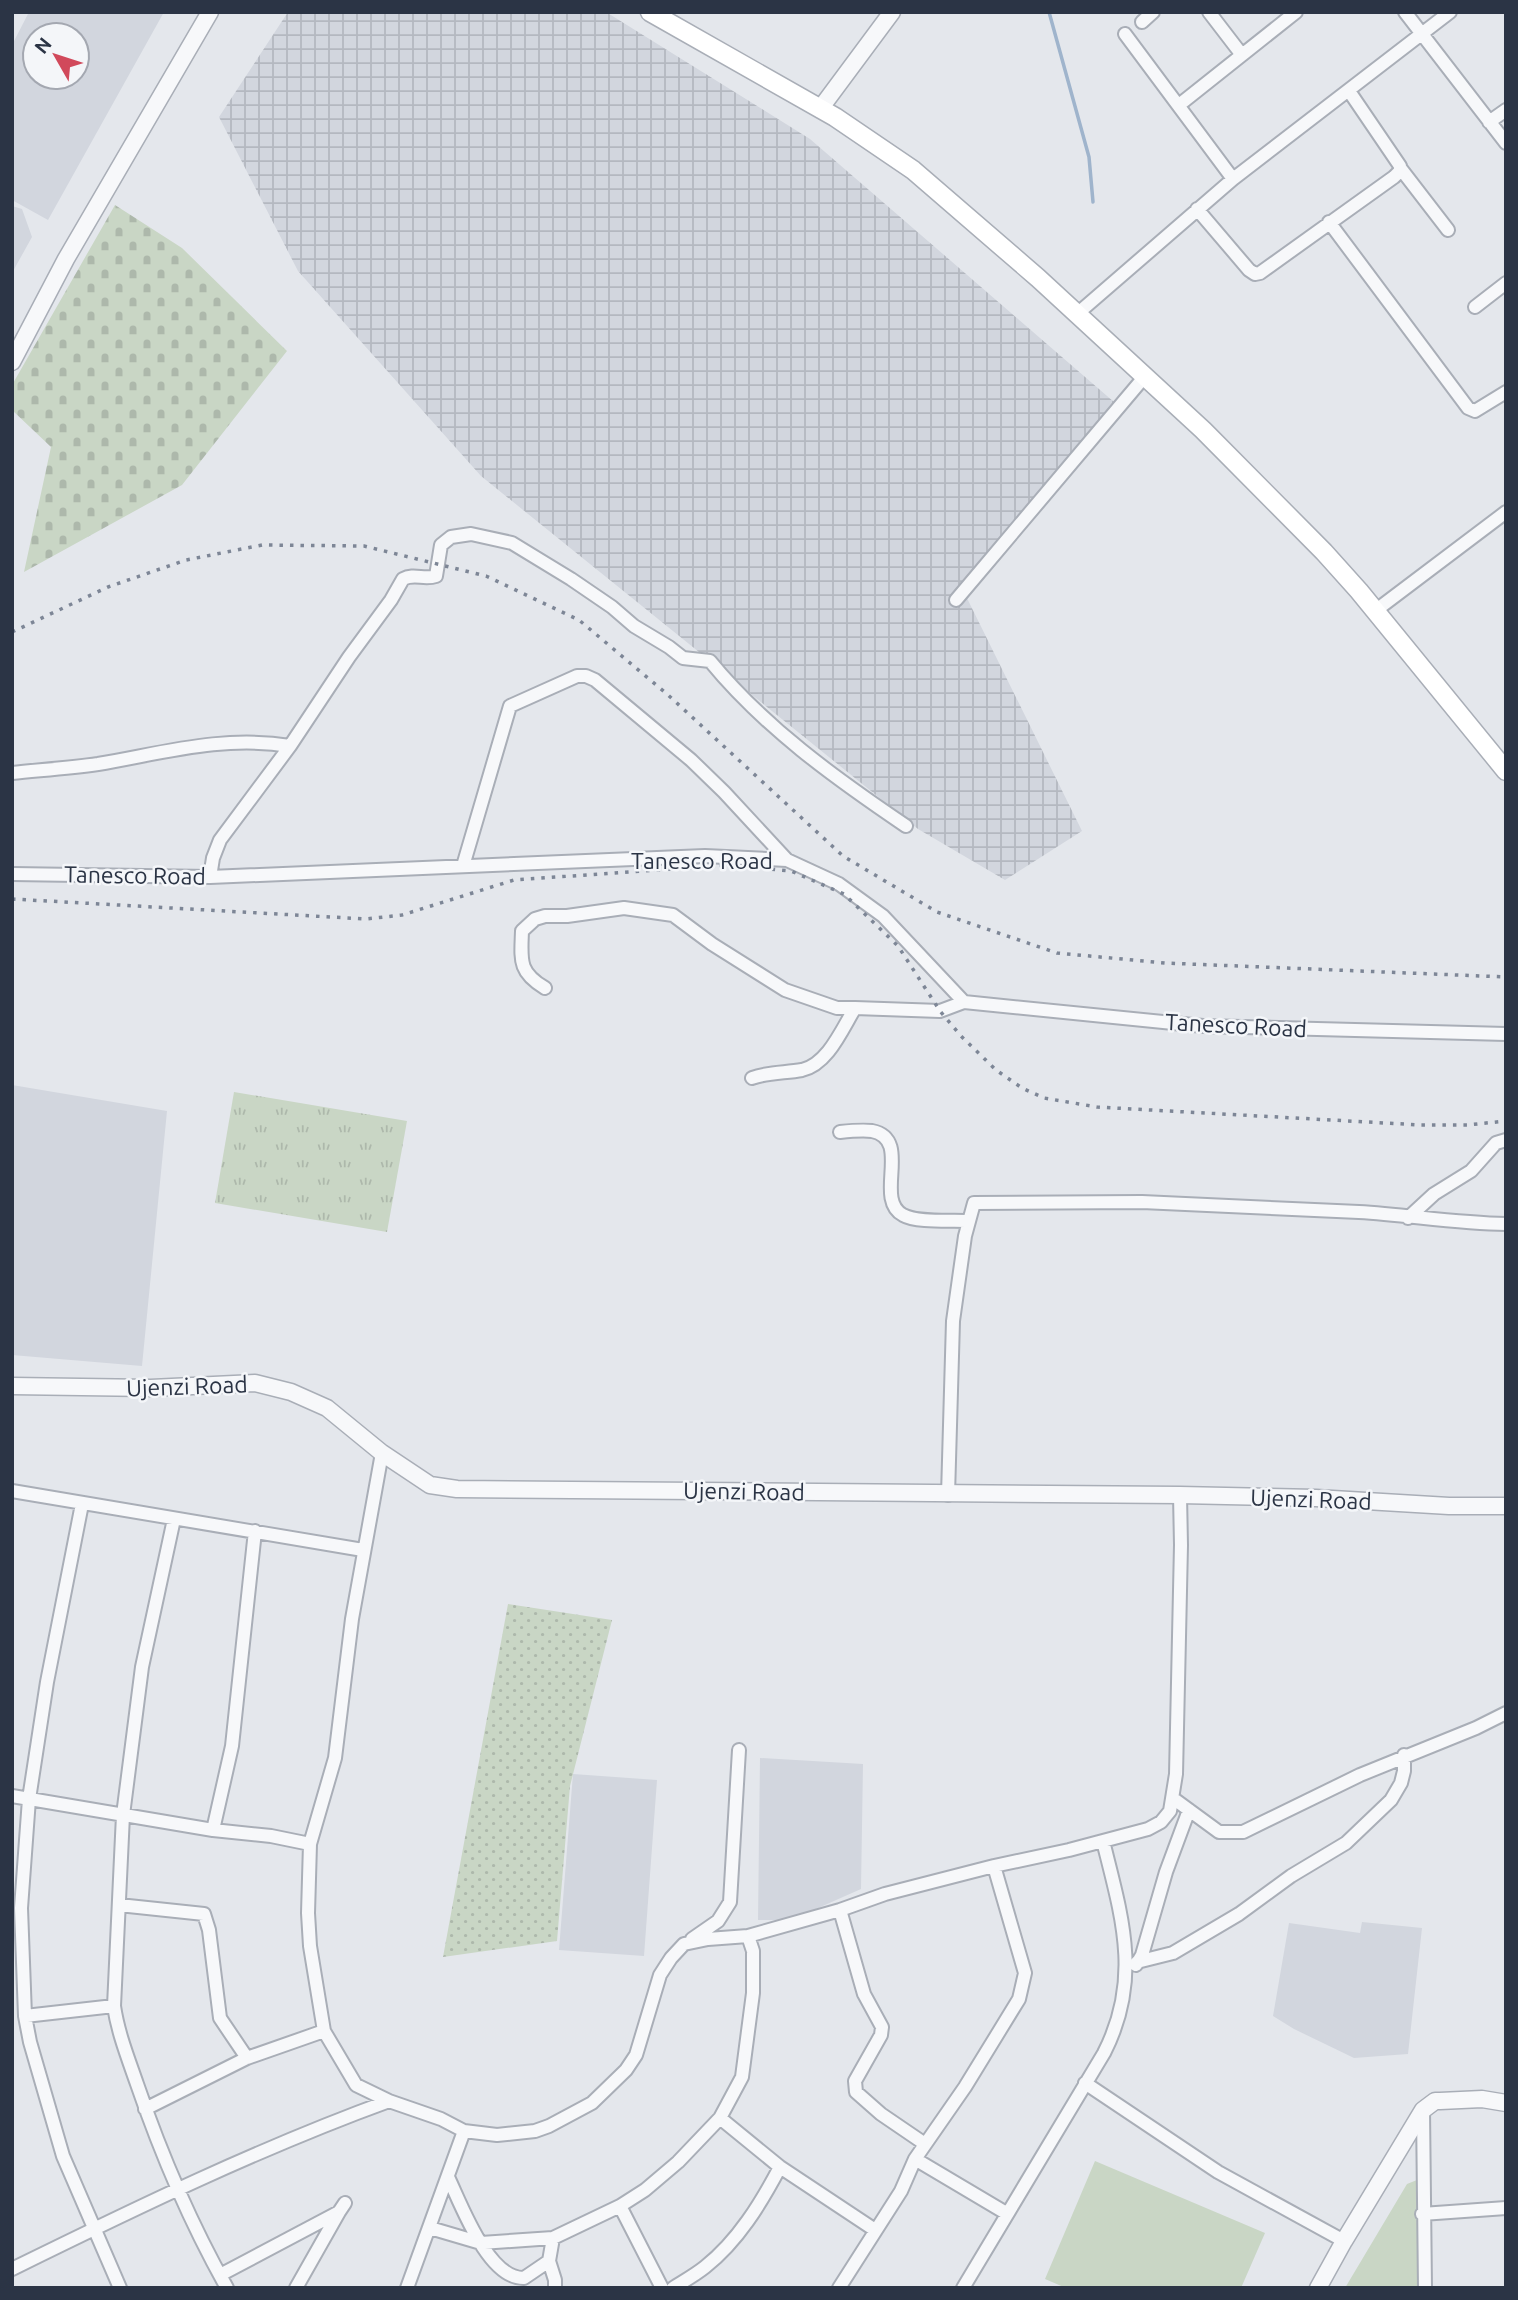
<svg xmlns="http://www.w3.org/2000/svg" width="1518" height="2300" viewBox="0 0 1518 2300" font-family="Ubuntu,sans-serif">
	<defs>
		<pattern id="industrial-grid" width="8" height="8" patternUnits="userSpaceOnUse" patternTransform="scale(1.75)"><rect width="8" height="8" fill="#d2d6de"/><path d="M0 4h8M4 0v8" fill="none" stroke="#b4b8c0"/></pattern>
		<pattern id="grass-dots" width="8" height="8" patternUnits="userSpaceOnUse" patternTransform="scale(1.75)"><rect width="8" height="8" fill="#c9d6c5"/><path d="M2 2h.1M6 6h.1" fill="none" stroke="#adb8ab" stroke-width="1.8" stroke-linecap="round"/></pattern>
		<pattern id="cemetery-stones" width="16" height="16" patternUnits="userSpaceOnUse" patternTransform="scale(1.75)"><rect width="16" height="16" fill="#c9d6c5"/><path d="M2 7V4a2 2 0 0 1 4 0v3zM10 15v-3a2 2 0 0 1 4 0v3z" fill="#adb8ab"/></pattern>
		<pattern id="park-tufts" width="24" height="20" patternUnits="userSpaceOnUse" patternTransform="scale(1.75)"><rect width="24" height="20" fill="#c9d6c5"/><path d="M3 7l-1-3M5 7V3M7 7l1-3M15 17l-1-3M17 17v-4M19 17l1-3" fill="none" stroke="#adb8ab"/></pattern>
	</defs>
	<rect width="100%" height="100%" fill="#e4e7ec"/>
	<path fill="#d2d6de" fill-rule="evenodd" d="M29,12h135l-116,208 -36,-20v-155zM35,35h42v42h-42z
		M12,206l10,3 10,28 -20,36z
		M12,1085l155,26 -25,255 -130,-11z
		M760,1758l103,6 -2,125 -70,31h-33z
		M573,1774l84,6 -13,176 -85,-6z
		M1362,1922l60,6 -14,126 -54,4 -60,-29 -21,-13 16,-93 71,10z"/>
	<path fill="url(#industrial-grid)" d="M288,12h318l204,127 304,263 -152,186 120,243 -77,49 -87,-51 -437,-353 -183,-205 -79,-154z"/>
	<path fill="url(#grass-dots)" d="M508,1604l104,16 -42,166 -13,155 -114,16z"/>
	<path fill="url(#cemetery-stones)" d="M115,205l67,43 105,103 -105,134 -158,87 27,-125 -39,-37v-25z"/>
	<path fill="url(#park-tufts)" d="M234,1092l173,29 -20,111 -172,-29z"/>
	<path fill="#c9d6c5" d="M1095,2161l170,72 -24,55h-175l-21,-9z
		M1417,2180l1,108h-73l62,-104z"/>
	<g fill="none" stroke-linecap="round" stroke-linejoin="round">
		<path stroke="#9fb4cc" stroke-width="3.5" d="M1049,12l40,145 4,45"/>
		<g stroke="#a9aeb7" stroke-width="16">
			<path id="minor" d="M1209,12l33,43
				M1405,12l101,131
				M1142,22l11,-10
				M1125,34l108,145
				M1179,105l117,-93
				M1489,122l17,-12
				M1401,169l47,61
				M1197,209l52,61 6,4 5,-1 134,-96 6,-6v-5l-51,-75
				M1329,222l139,186 7,3 31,-19
				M1475,307l31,-24
				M1077,314l156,-135 217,-167
				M956,600l190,-225
				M1375,611l131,-99
				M12,773c29,-3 58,-5 86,-9 65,-11 125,-29 192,-18
				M463,866l47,-160 67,-30h9l9,4 96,80 33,32 63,68
				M12,874l198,3 495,-21 82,4 52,24 44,32 81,86 239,24 303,8
				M210,877l3,-19 7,-18 70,-94 59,-89 42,-57 12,-21c11,-6 21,1 33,-3l5,-31 10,-8 20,-3 41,9 59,36 41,28 22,19 35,21 14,11 27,3c54,66 125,117 196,165
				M545,988c-27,-16 -24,-28 -23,-57l13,-12 10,-3h22l57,-8 49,7 39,29 73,46 52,18h18
				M752,1078c16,-6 33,-5 50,-8 26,-6 40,-41 53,-62l85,3 24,-9
				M840,1132c10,-1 22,-2 32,-1 41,8 1,68 31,84 14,8 48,5 65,6
				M1408,1218l26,-24 37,-23 25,-28 10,-3
				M382,1453l-30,166 -17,139 -25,86 -2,69 2,33 14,85 32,54 33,16 52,18 23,12 33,4 38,-4 14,-5 43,-23 34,-33 10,-15 24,-80 11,-17 13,-14 24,-5 40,-3 92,-26 45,-16 109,-28 75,-16 79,-21 13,-7 9,-11 6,-37 5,-229 -1,-50
				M12,1491l351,59
				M948,1495l5,-174 12,-85 9,-33 168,-1 217,10c49,3 97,11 147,12
				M82,1504l-35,178 -18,117 -8,109 4,108 5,26 33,114 57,132
				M174,1519l-32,148 -19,148 -9,191c4,27 14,52 23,78 24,70 54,140 90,204
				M12,1796l201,34 58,6 39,8
				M1174,1799l45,33h24l117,-57 116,-47 30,-15
				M213,1830l19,-84 23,-215
				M119,1905l85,9 5,16 11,88 27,40
				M840,1910l24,84 18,33 -1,8 -26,46 1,11 25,22 44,30
				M692,1939l26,-18 12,-19 9,-152
				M1137,1962l36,-9 66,-39 52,-38 55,-33 45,-43 10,-17 3,-12v-16
				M1136,1965l6,-10 24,-83 23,-62
				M25,2016l89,-10
				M1085,2083l133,89 126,69
				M145,2109l102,-51 77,-27
				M1423,2110l2,178
				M720,2118l60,49 95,63
				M915,2159l91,54
				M448,2177c13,27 40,102 76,101l25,-17
				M620,2206l42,82
				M1422,2214l84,-6
				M430,2228l51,15 72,-5 67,-32 25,-16 33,-28 42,-44 22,-41 11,-84v-42l-5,-15
				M553,2238l-4,23 6,19v8
				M12,2269c124,-61 248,-121 377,-168
				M220,2275l119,-63 6,-9
				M296,2288l43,-76
				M407,2288l57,-157
				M673,2288c11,-7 22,-13 32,-21 33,-26 56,-64 75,-100
				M839,2288l62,-97 14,-32 50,-72 54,-88 6,-26 -31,-107
				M963,2288l141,-235c38,-74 18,-136 -1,-212"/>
		</g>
		<g stroke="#a9aeb7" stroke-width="19">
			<path id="tertiary" d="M820,109l72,-97
				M12,362l54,-103 144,-247
				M12,1386l139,2 104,-5 36,9 36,16 55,45 48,32 27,4 723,6 136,3 133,8h57
				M1318,2288l26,-47 79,-131 12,-9h5l42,-2 24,4"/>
		</g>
		<g stroke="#a9aeb7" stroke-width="21">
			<path id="secondary" d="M650,12l185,105 78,53 125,108 165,152 121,122 35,39 147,180"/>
		</g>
		<use href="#minor" stroke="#f7f8fa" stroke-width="12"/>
		<use href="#tertiary" stroke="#f7f8fa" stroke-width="16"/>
		<use href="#secondary" stroke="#fff" stroke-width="18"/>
		<path stroke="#7d8696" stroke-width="3.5" stroke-dasharray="3.5 7" stroke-linecap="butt" d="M12,632l96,-45 78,-27 76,-15 102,1 122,30 93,44 88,74 176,162 94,56 120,41 108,10 341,14
			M12,899l354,20 36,-4 112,-35 214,-15 63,6 53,23 54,52 42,65 21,25 35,34 26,18 22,10 53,9 324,18h46l39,-4"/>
	</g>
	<g text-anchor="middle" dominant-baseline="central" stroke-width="5" stroke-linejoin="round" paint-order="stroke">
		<g font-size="23" fill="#2b3445" stroke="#f4f6f9">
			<text x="702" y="860">Tanesco Road</text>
			<text transform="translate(135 875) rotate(1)">Tanesco Road</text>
			<text transform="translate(1236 1025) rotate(3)">Tanesco Road</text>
			<text transform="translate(187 1386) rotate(-2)">Ujenzi Road</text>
			<text transform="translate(744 1491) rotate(1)">Ujenzi Road</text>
			<text transform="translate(1311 1499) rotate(2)">Ujenzi Road</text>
		</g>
	</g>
	<rect width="1518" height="2300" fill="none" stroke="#2b3445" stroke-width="28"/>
	<g transform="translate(56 56) rotate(309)"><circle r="33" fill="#f4f6f9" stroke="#a4a8b1" stroke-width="2"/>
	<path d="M0-5L12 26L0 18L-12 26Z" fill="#d1495b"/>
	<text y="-10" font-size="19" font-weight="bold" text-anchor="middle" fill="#2b3445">N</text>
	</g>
</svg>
